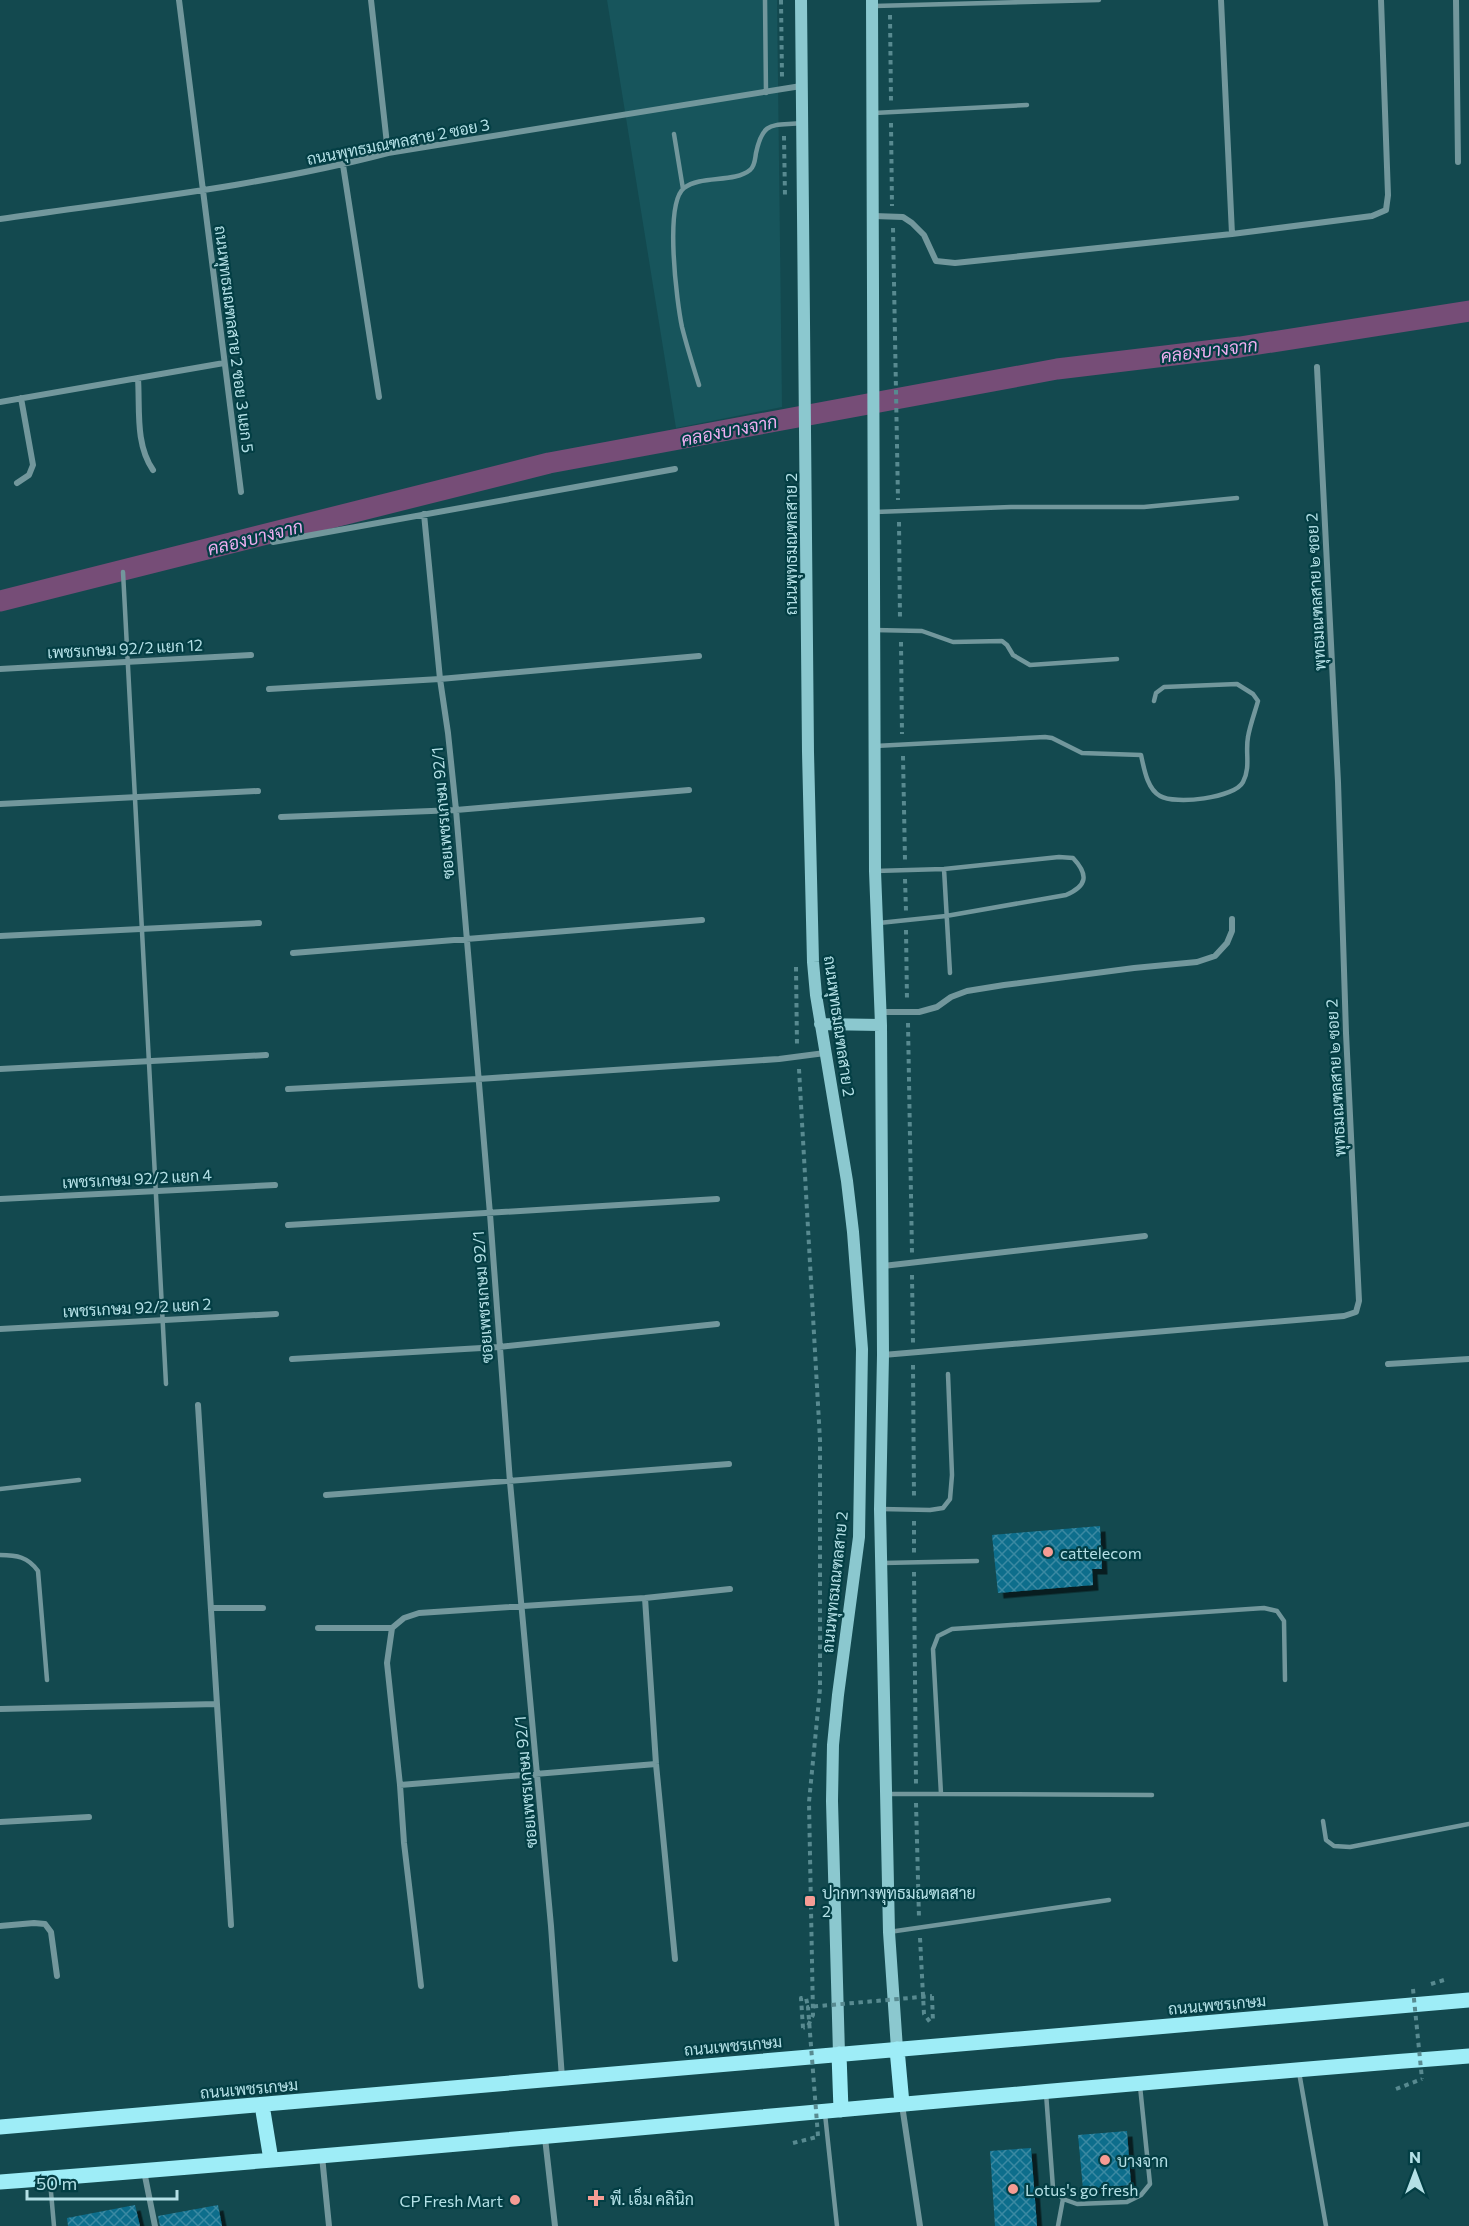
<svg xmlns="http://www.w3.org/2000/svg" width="1469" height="2226" viewBox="0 0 1469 2226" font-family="Commissioner,Sarabun,sans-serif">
	<defs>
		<pattern id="building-cross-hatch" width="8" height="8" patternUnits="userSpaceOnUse" patternTransform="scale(1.5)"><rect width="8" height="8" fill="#0e6e8c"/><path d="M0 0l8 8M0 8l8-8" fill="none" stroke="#3a89a2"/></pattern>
		<filter id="shadow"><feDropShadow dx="5.5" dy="5.5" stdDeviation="0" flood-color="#0009"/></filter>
	</defs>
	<rect width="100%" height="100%" fill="#13494f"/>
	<path fill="#17555c" d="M607,0h170l5,407 -106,21z"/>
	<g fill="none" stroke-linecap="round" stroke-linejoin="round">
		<path stroke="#764d77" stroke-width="21" d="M0,601l549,-138 508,-94 183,-22 229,-36"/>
	</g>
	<path fill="url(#building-cross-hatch)" filter="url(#shadow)" d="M1100,1526l2,43h-10l1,16 -95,8 -6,-58z
		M1127,2131l4,54 -48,4 -5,-54z
		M1031,2148l6,78h-42l-5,-75z
		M135,2205l5,21h-72l-1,-8z
		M218,2205l4,21h-62l-2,-10z"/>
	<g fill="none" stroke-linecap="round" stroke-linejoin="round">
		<path stroke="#588a90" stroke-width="4" stroke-dasharray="4.5 4.5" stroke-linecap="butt" d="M781,0l1,77
			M890,15l1,86
			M891,123l1,83
			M784,136l1,61
			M893,228l5,272
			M899,522l1,98
			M901,642l1,92
			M903,756l2,104
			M905,879l1,32
			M906,930l1,71
			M796,967l1,79
			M908,1023l4,230
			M799,1069l21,371v249l-11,113 4,213 -5,11 -5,2
			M912,1275l1,68
			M913,1365l1,134
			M914,1521v32
			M914,1572l2,212
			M916,1803l3,115
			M920,1938l4,76 6,8h3
			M1431,1984l13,-4
			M932,1996l1,26
			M803,2028l-2,-30h5l2,9
			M1396,2089l26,-10
			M793,2143l24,-6"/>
		<path stroke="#72979c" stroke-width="4.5" d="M765,0l1,93
			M874,6l225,-6
			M874,113l153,-8
			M674,134l9,55
			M699,385c-6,-19 -12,-38 -17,-58 -5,-24 -18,-123 2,-139 17,-13 50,-5 66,-18 5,-4 5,-11 6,-17 7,-33 16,-27 46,-30
			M875,512l136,-5h133l93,-9
			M123,572l43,812
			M874,630l48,1 31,11 49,-1 5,4 6,10 17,10 87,-6
			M875,746l170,-9 7,1 30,15 59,2c3,13 6,34 19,41 15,9 75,2 83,-14 8,-15 2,-30 5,-45 2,-12 7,-25 10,-36l-5,-7 -16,-10 -73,3 -8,6 -2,8
			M944,869l6,104
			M875,871l69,-2 115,-12 14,1c16,17 14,28 -7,37l-120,21 -67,7
			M0,1489l79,-9
			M881,1509l49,1 13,-2 7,-9 2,-24 -4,-101
			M0,1555c17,0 28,2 38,16l9,109
			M883,1563l94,-2
			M888,1794h53l-8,-145 5,-13 14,-7 312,-21 13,3 7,10 1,59
			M941,1794l211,1
			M1323,1821l3,19 8,6 16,1 119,-23
			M889,1932l220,-32
			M1299,2072l27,154
			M1046,2093l7,95 10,11 14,5 50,-2 14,-7 9,-11 -10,-98
			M825,2114l12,112
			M50,2181l4,45
			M1058,2226l5,-27"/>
		<path stroke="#72979c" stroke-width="6" d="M179,0l62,492
			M371,0l17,153
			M1221,0l11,234
			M1456,0l2,162
			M343,165l36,232
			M874,216l29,1 9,6 12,12 12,26 19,2 277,-29 140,-18 14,-6 2,-15 -7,-195
			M0,219c130,-19 262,-33 388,-66l413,-67
			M138,378c2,31 -3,66 15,92
			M0,402l224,-39
			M17,483l12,-8 4,-10 -12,-67
			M424,514l16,165 8,54 8,77 34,404 20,268 41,444 11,152
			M273,542l402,-73
			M0,669l251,-14
			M269,689l171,-10 259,-23
			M0,804l258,-13
			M281,817l175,-7 233,-20
			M0,936l259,-13
			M293,953l409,-33
			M881,1012h38l18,-5 14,-10 16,-6 37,-6 130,-17 63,-6 18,-6 12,-13 5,-12v-12
			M0,1069l266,-14
			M288,1089l190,-10 301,-20 46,-6
			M0,1199l275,-14
			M288,1225l429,-26
			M883,1266l262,-30
			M0,1329l276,-15
			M883,1355l461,-39 12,-4 3,-11 -13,-268 -8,-251 -21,-415
			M292,1359l207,-12 218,-23
			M1388,1364l81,-5
			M198,1405l33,520
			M326,1495l403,-31
			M645,1598l11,166 19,195
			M211,1608h52
			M318,1628h74l12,-10 15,-5 226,-15 85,-9
			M392,1628l-5,35 13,122 4,58 17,143
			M0,1709l217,-5
			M400,1785l256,-21
			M0,1822l89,-5
			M0,1926l34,-3 11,1 6,8 6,44
			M902,2105l18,121
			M545,2138l10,88
			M322,2156l7,70
			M144,2171l11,55"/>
		<path stroke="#8bc8cf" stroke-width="12" d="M801,0l7,752 5,210 3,33 31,186 6,51 9,117 -3,188 -21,158 -5,50 -1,56 7,253
			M872,0l3,871 6,154 2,330 -3,154 9,423 8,117
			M820,1024l61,1"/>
		<path stroke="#9eedf7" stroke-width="15" d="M897,2049l5,55
			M839,2054l2,56
			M262,2105l9,55
			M0,2127l1469,-127
			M0,2182c490,-37 979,-88 1469,-126"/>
		<path stroke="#588a90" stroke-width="4" stroke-dasharray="4.5 4.5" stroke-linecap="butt" d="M1413,1989l9,90
			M818,2136l-10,-129 124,-11"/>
	</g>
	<g fill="#f59c94" stroke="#033e44" stroke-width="2">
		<circle cx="1048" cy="1552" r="6"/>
		<rect x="804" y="1895" width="12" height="12" rx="3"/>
		<circle cx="1105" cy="2160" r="6"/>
		<circle cx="1013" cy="2189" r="6"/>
		<path d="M593 2189h6v6h6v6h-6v6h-6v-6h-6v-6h6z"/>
		<circle cx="515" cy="2200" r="6"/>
	</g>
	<g text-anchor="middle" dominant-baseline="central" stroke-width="4.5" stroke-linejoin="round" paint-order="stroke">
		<g font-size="16" fill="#b4e0e6" stroke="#033e44">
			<text transform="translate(398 141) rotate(-11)">ถนนพุทธมณฑลสาย 2 ซอย 3</text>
			<text transform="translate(235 339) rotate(83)">ถนนพุทธมณฑลสาย 2 ซอย 3 แยก 5</text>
			<text transform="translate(790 544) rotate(-90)">ถนนพุทธมณฑลสาย 2</text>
			<text transform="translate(1315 592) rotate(-93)">พุทธมณฑลสาย ๒ ซอย 2</text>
			<text transform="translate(125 648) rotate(-3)">เพชรเกษม 92/2 แยก 12</text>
			<text transform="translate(442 813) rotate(-95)">ซอยเพชรเกษม 92/1</text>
			<text transform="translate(840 1026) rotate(82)">ถนนพุทธมณฑลสาย 2</text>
			<text transform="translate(1335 1078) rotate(-93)">พุทธมณฑลสาย ๒ ซอย 2</text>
			<text transform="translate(137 1178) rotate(-3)">เพชรเกษม 92/2 แยก 4</text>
			<text transform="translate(482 1297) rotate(-94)">ซอยเพชรเกษม 92/1</text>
			<text transform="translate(137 1307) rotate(-3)">เพชรเกษม 92/2 แยก 2</text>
			<text transform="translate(834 1582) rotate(-84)">ถนนพุทธมณฑลสาย 2</text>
			<text transform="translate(525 1782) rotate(-95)">ซอยเพชรเกษม 92/1</text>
			<text transform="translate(1217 2004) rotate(-5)">ถนนเพชรเกษม</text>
			<text transform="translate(733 2045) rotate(-5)">ถนนเพชรเกษม</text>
			<text transform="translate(249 2088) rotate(-5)">ถนนเพชรเกษม</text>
		</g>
		<g font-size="16" fill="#b4e0e6" stroke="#033e44" text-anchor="start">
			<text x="1060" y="1552">cattelecom</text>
			<text x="822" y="1892">ปากทางพุทธมณฑลสาย<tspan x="822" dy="18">2</tspan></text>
			<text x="1117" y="2160">บางจาก</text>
			<text x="1025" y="2189">Lotus's go fresh</text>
			<text x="610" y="2198">พี. เอ็ม คลินิก</text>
			<text x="503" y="2200" text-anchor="end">CP Fresh Mart</text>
		</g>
		<g font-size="18" font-style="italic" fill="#eeaef0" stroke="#033e44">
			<text transform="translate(1209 350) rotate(-7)">คลองบางจาก</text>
			<text transform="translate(729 430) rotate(-11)">คลองบางจาก</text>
			<text transform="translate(255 537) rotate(-14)">คลองบางจาก</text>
		</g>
	</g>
	<g transform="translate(1415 2172)" stroke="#033e44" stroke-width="4.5" paint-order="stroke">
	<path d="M0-4.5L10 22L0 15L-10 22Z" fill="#b4e0e6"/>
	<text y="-9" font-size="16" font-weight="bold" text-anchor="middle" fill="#b4e0e6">N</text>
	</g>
	<path d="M27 2190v9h150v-9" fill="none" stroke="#b4e0e6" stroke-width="3"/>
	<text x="36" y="2190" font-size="18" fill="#b4e0e6" stroke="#033e44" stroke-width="4.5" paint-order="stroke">50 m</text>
</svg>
